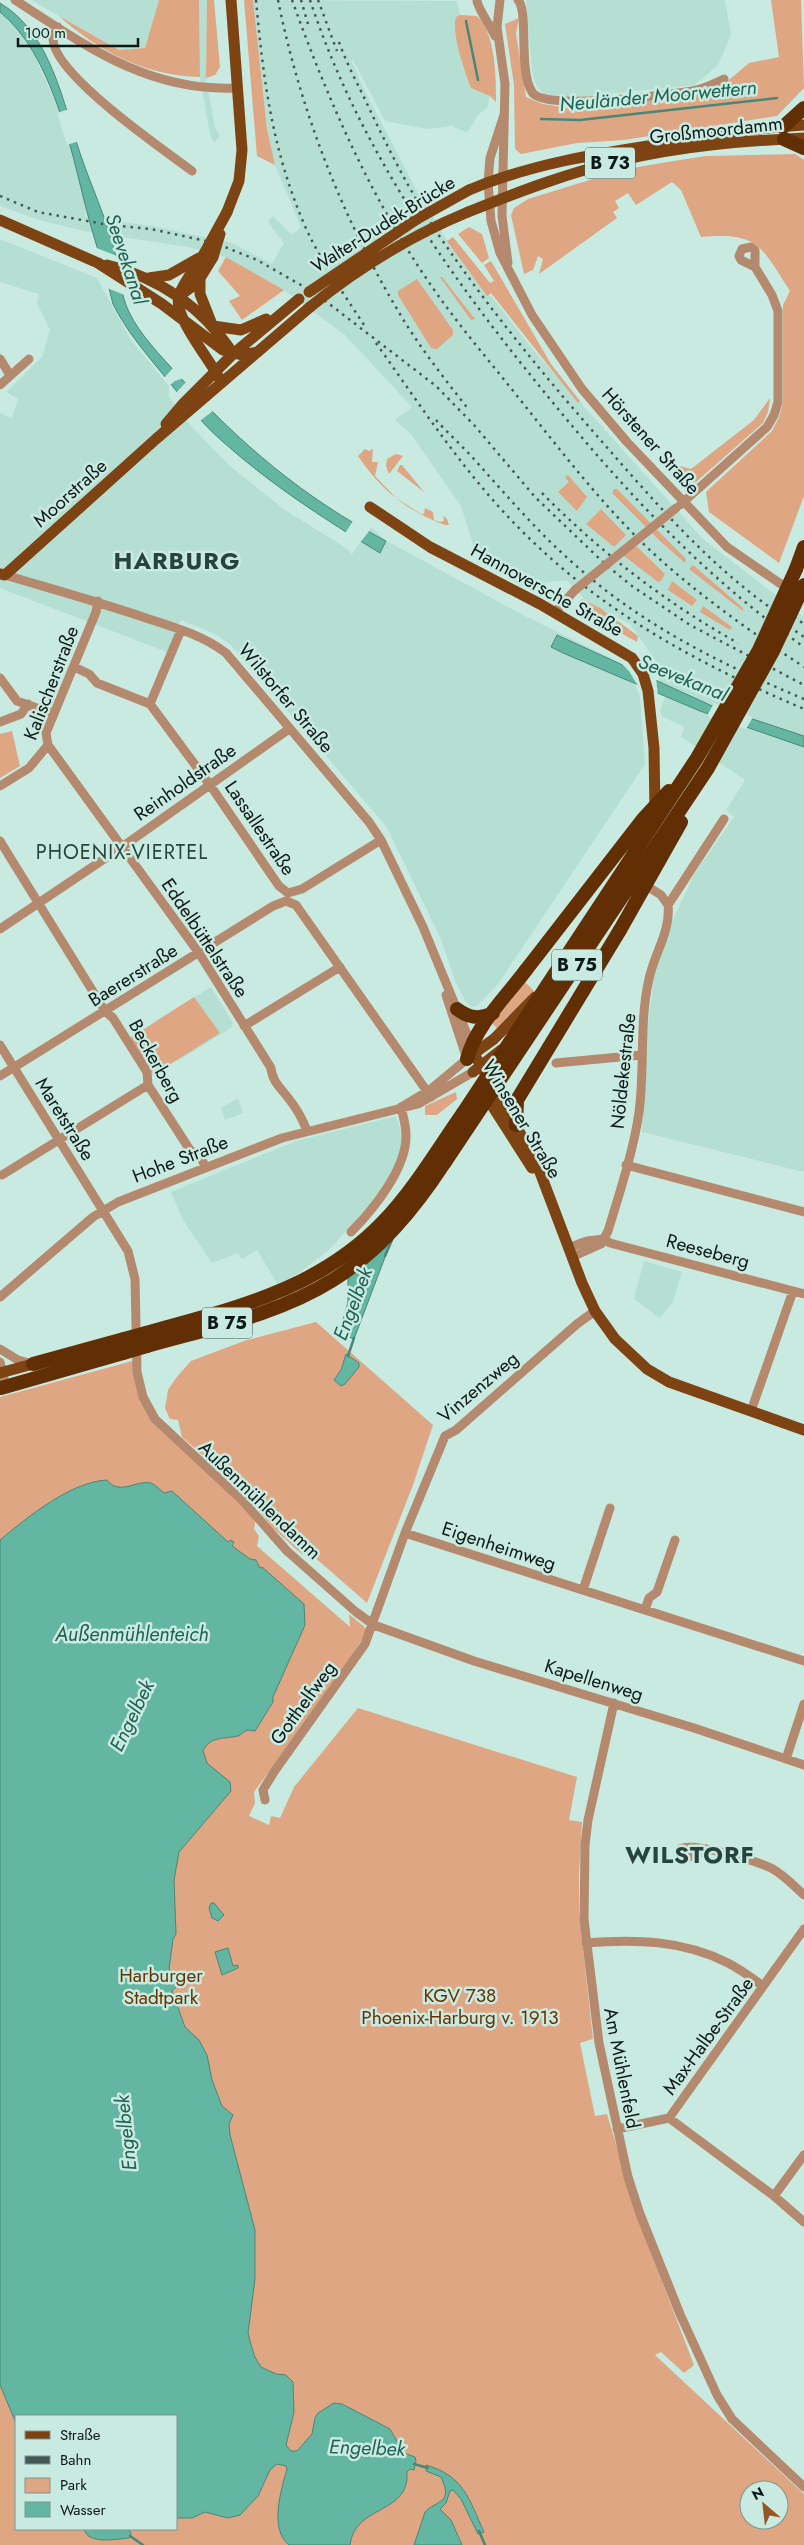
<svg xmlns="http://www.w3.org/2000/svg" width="804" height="2545" viewBox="0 0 804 2545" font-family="Jost,sans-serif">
	<rect width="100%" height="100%" fill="#c9eae1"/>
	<path fill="#b6dfd3" d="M31,0h128l-14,48 -26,2z
		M199,0h8l-1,78 9,50 5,8 -6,7 -4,-9 -10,-57z
		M253,0l204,1 3,14 -5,9 7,40 9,24 19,8 -3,12 -9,7 -9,15 -3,2 -15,-6 -24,3 -42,-8 -32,-61h-2l15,33 53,102 28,45 88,112 168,187 101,78v121l-44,-14 -100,-40 -5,-24 -25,-36 -42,-21 -21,-23 -47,6 -44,-32 -15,-48 -50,-72 -16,-14 17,-13 -67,-72 -61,-45 -58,-33 -38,-10 -100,-15 -49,-12 -39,-14v-194l13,11 21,31 23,52 25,84 4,27 66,9 80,17 40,21 12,-21 -16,-21 5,-6 19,19 9,-8 -26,-62 -8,-36z
		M526,0h199l6,35 -13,30 -23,20 -128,13 -23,-4 -8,-9 -4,-14z
		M0,239l97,39 34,62 38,46v11l23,30 38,39 55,44 61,38 6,6 19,-27 14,13 136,74 102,50 6,7 11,25 5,68 -147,220 -21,22 -5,1 -6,-5 -10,-19 -16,-46 -54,-111 -155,-181 -18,-12 -32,-13 -14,32 -167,-64v-175l12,5 6,-19 -12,-7 36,-35 8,-27 -13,-27 2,-9 -39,-12z
		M665,697l35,14 104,36v425l-162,-40 1,-66 11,-89 19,-58 22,-46 39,-56 -8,-7 19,-30 -64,-43 3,-10 -23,-11 -1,-5z
		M211,987l22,36 -2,5 -53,33 -24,-39z
		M238,1098l5,15 -18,7 -4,-12z
		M396,1116l8,25 -3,10 -20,42 -52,57 -29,22 -22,13 -21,-35 -15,9 -4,-6 -26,10 -29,-43 -12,-28 125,-51z
		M644,1261l38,11 -9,30 -13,16 -26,-19z"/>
	<path fill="#dea682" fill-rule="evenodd" d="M159,0h40l1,77c-54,-1 -102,-26 -141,-61l60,34 26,-2z
		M207,0h7l6,67 -5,8 -9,3z
		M244,0h9l14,129 8,36 -18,-9z
		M771,0h30l3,88 -27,28 -153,24 -47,3 -56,11 -6,-5 -1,-64 -9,-61 14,-6 -3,16 10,63 17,7 31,5 142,-18 33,-28 30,-6z
		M460,15l17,1c19,18 19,62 19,86l-6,-6 -19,-8c-6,-16 -20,-55 -15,-71z
		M795,154l9,6v336l-25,67 -70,-51 -3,-20 66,-61 7,-14 4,-15v-97l7,-14c-29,-45 -31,-59 -89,-54l-20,-47 -9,-8 -36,23 -8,-12 -13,8 4,7 -6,4 4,6 -78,56 4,-15 -5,-3 -5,14 -9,4 -13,-59 3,-7 14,-9 94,-29 39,-7 45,-7z
		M469,227l13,7 7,24 -7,5 -24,-29z
		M453,237l37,46 4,-2 -10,-16 7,-4 60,103 29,37 -2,2 -87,-110 -4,3 -40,-55z
		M226,257l58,33 -42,30 -13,-19 11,-5 -22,-25z
		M440,277h2l33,42 -4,1z
		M417,279l36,51v5l-16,14 -6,-1 -33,-53v-4z
		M770,398l-2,14 -5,11 -67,59 -11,2 -22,-17 5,-4 23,6 63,-49z
		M365,449l4,2 4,-2 -1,13h6l-3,14 21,22 25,16h3l1,-6 8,4 1,8 6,2 4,-1 -1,-5 4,3 2,6h-4c-38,-14 -64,-35 -87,-69z
		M396,454l7,2 -14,18 -3,-8 1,-7z
		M400,465h2l22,27 -27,-21z
		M568,475l19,22 -10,14 -19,-19 11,-10 -4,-5z
		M614,489h3l69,70 -1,4 -26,-23 -47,-47z
		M601,509l25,26 -12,12 -28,-23z
		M635,545l30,29 -4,7 -3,1 -35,-27z
		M693,565l50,43v3l-54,-42z
		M672,581l25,19 -5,6 -24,-16z
		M582,599l18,9 38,28 -1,6 -56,-31 -3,-7z
		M703,606l29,21 -2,3 -30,-18z
		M33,711l11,6 1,5 -3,4 -6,1 -8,-12z
		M12,731l8,35 -20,12v-44z
		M525,982l9,9 -37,37 -5,-5z
		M194,997l26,36 -67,42 -23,-37z
		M456,1092l1,7 -20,16h-12v-9z
		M316,1322l117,103 -20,60 -46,118 -55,-48 -10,-1 -4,-3 -26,-24 -33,-40 -57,-50 -4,-17 -8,-1 -5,-11 3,-18 8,-12 15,-17 53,-20z
		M136,1360l13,50 107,108 -2,11 5,7 -2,10 93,81 -1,-13 19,16c-4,7 -22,34 -23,38l-91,124 1,11 -6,13 20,9 2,-9 9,2 14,-31 64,-79 219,69 -8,43 13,2 -3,51v39l14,127 -13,4 15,73 12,-2 33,110 54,141 -10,8 -23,-21 -6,3 149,139v51h-804v-1148zM16,2416h160v113h-160zM749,2490h30v30h-30z"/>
	<path fill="#63b6a2" stroke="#498778" d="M0,3c52,31 63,101 81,153 11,32 26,64 34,97 5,19 5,41 14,59 11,23 32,44 49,63 62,69 126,123 208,166l-6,12c-56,-34 -110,-69 -158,-112 -23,-20 -42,-46 -61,-69 -18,-22 -35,-42 -48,-68 -7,-31 -18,-61 -26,-92 -16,-63 -35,-158 -87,-200z
		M557,635l153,70 94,31v11l-104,-36 -137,-58 -12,-6z
		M390,1244l-36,95 -5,-2 1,-7 -7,-10 5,-18v-24z
		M346,1354l13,9v4l-14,17 -4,2 -7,-6 7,-10z
		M107,1480c13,16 28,0 44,3 5,2 9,7 13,10l8,-2 56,51 3,-2 3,2 -2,4 18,13 6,1 4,8 2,-1 42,37 1,21 -32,72v5l-18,29 -7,-1c-4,1 -7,5 -10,6 -14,3 -28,0 -35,15l4,12 23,19 1,9 -52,61 -5,28 2,54 -3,5 -4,30 10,10v5l-7,7 13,36 14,13 8,15 5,25 10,26 11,9 -4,9 1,11 25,95v49l-7,54 3,12 4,12 6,10 15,7 10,1 7,7 1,30 -8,33 5,6h6l15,-17 3,-16 3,-5 16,-10 8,1 48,25 14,24 11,4 1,4 -2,9 -4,-1 -3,3c3,43 -52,32 -57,73h-61c-20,-16 -8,-55 -2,-76l-1,-3 -9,-2 -7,6 -12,26 -18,19 -12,3 -23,-6 -13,6h-16v-102h-160v7l-16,-38v-845c28,-23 70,-58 107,-60z
		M211,1903h3l10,12 -6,6 -6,-3 -3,-10z
		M228,1948l5,18 5,-1v3l-16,7 -7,-23z
		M426,2465c38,11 43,34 58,67l-6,2 -17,-35 -8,-9 -3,1 -4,12 -6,6 11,11 11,25h-48l11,-33c11,-12 29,-8 16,-35l-15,-6z
		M84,2529h45l2,5 -2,4c-14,1 -41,7 -45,-9z"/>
	<path fill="#c9eae1" d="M69,109l10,32 -12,4 -10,-32z
		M94,247l23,9 10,40 -20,-8z
		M174,367l10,11 -9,3 -6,5 -6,-7z
		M187,381l27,29 -14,11 -25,-27z
		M353,521l17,9 -11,14 -15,-9z
		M618,660l38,17 2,20 -20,-11 -9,-15z
		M714,703l39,14 -7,12 -39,-13z"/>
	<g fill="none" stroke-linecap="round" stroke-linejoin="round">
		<path stroke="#498778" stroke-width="2.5" d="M466,21l12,59
			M541,119l39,1 197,-22
			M385,1256l7,-16
			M348,1356l6,-18
			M414,2464l14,4
			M479,2531l6,14
			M130,2536l13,9"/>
		<path stroke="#b4896d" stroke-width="9" d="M15,0c71,46 133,92 222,88
			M477,0c0,8 14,26 18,36
			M500,0l-3,27 8,57 -3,132 6,47
			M518,0c11,12 0,70 14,92 11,20 137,2 160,-1 11,-2 22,-7 32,-12
			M58,27c-2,3 -5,7 -5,11 -2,35 111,112 139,133
			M504,115l-14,43 -2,24 3,39 9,32 32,62 50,74 45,53 100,105 64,44
			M0,359l10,16
			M0,385l29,-26
			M680,505l87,-78 7,-12 4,-13v-91l-6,-16 -17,-28v-17l-4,-3 -9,2 -3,7 2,4 14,7
			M5,575c47,14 94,27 141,43 28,9 56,17 80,35l143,169 12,18 42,87 49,119
			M98,601l-2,11 -50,121 2,12 151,208 72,115c1,14 11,21 18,31 8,10 14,21 18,32
			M555,612l20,-22
			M74,667l15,7 8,9 53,21 60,81 69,101 9,7
			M0,678l17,23 37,13
			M150,704l31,-74
			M0,722l21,-8 7,-10
			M0,786l29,-18 19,-23
			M0,841l105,170 8,7 34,54 1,13 42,65 11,8 5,10
			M642,883l19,12 7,10
			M288,893l14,-4 79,-49
			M286,901l10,4 135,192
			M0,929l122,-82 167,-118
			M244,1026l96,-59
			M0,1045l128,206 7,28 2,93 6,25 12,22 88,82 44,50 69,61 18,13 100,36 220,67 110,37
			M556,1063l85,-8
			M0,1076l273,-170 13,-5
			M403,1106l28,-17 36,-30 -21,-64
			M626,1165l178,47
			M2,1175l146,-90
			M351,1232c22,-22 56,-64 55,-97 0,-10 -3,-19 -5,-28
			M604,1239l6,4 194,51
			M568,1248l19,-7 17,-2
			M572,1257l29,-13 7,-13c11,-36 26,-82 31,-119 6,-44 0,-90 10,-133 5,-25 22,-48 19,-74l56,-86
			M0,1297l93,-80 25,-15 164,-64 136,-34 55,-32
			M0,1349l18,11 15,4
			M0,1362l4,16 -4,10
			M751,1411l42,-120
			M405,1533l399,128
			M583,1590l27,-82
			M645,1610l4,-12 8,-6 18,-52
			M614,1703l-26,117 -3,25 -1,74 15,124 29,134 12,37 40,100 37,81 15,24 72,68
			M786,1759l18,-55
			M265,1800l-2,-10 11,-18 91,-128 40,-111 40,-97 11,-6 121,-106 18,-13
			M708,1850l-25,9 -4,-5 1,-5c12,-8 76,12 91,19 12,6 23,18 33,27
			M586,1943c49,-4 97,-3 142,20 12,6 24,15 35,23
			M669,2118l105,78 30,26
			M617,2129l52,-11 135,-189
			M774,2196l30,-41"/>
		<path stroke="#7e4313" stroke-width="11" d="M469,190c62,-26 126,-36 192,-46 47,-8 95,-16 143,-19
			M227,212l12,-31 3,-31 -11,-150
			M468,212c50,-20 102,-40 155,-52 59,-14 120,-19 181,-22
			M0,220l98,43 64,41 61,46 19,5 16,-3
			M204,254c-8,13 -20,27 -25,41 -7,20 30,63 40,83
			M107,265c52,13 95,42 125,87
			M149,278l20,-3 30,-17
			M200,278v16l11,28
			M179,296l18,-13 16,-26
			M213,326l28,4 25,-11
			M166,424l16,-19 51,-51 66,-55
			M370,507l60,40 110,57 92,54 11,16 5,17 6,57 1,63
			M0,574l5,1 151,-136 154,-132
			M474,1054l61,105 47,124 13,28 20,28 32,30 22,13 135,48
			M469,1057l25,-18 41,-42
			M473,1072l28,-22
			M484,1093l48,75
			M0,1373l33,-9"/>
		<path stroke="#612f03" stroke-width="14" d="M783,127l21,-19
			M784,139l20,9
			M796,569l8,-22
			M457,1009c12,9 23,11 36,4
			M467,1059c9,-34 38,-61 59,-89
			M516,1125l1,-25 103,-170
			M146,1333c87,-25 170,-42 236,-110 32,-33 55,-73 81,-110
			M147,1346c63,-18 130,-31 186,-66 47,-29 82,-72 112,-118
			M33,1364l91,-25
			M1,1388l122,-35"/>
		<path stroke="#465854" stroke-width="2.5" stroke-dasharray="2.5 5" stroke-linecap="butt" d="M256,0c7,78 16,147 46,219 15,37 40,72 62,106
			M278,0c23,114 67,225 128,324 19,30 41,58 63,86
			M292,0c35,97 76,192 134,278 28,42 61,80 92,119 43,54 85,109 135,156 47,43 98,79 151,114
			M301,0l7,24
			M310,0c49,148 137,273 235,393 77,95 158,183 259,254
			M318,0l19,51
			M339,42c8,23 20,44 30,66 21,44 43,88 71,129 49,72 106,141 164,207 55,63 112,129 183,175
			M0,196l38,16 71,13 42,4 64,14 42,17 58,33 121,93 38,39 61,72 70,67 27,22 58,39 114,60
			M376,343c44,62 85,125 138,180 84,87 180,139 290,186
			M436,420c12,13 25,25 37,38 35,39 68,78 108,112 65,57 144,96 223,129
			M542,493c57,58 124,110 196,150
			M782,608l22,16
			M777,618l27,19"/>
		<path stroke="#b4896d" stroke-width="9" d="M575,590l101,-82"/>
		<path stroke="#7e4313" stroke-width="11" d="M204,254l23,-42
			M213,257l7,-23
			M309,292l108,-73 52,-29
			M310,307c48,-39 100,-71 158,-95"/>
		<path stroke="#612f03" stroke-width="14" d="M620,930l61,-108
			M526,970l117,-151 26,-28
			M463,1113l234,-355 62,-108 37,-81
			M445,1162l263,-394 65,-117 31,-66
			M124,1339l22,-6
			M123,1353l24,-7"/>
	</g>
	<g text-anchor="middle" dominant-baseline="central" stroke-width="5" stroke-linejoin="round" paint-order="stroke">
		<g fill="#c9eae1" stroke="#455853" stroke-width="1">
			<rect x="585" y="147.5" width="50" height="31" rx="4"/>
			<rect x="552" y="949.5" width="50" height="31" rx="4"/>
			<rect x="202" y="1307.5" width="50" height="31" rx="4"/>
		</g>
		<g font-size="18" font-weight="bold" fill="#0d1916">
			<text x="610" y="163">B 73</text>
			<text x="577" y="965">B 75</text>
			<text x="227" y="1323">B 75</text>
		</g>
		<g font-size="19" fill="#0d1916" stroke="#c9eae1">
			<text transform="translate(716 130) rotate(-6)">Großmoordamm</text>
			<text transform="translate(383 224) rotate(-32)">Walter-Dudek-Brücke</text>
			<text transform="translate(651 441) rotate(48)">Hörstener Straße</text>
			<text transform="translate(70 493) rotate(-42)">Moorstraße</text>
			<text transform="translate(547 590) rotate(29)">Hannoversche Straße</text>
			<text transform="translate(51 683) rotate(-69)">Kalischerstraße</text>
			<text transform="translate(286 698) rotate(50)">Wilstorfer Straße</text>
			<text transform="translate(185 782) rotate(-35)">Reinholdstraße</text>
			<text transform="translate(260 828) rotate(56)">Lassallestraße</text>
			<text transform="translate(205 938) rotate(56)">Eddelbüttelstraße</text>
			<text transform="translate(133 975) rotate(-32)">Baererstraße</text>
			<text transform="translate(156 1061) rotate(61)">Beckerberg</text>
			<text transform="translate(623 1071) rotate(-84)">Nöldekestraße</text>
			<text transform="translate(65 1119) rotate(58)">Maretstraße</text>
			<text transform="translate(522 1119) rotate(59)">Winsener Straße</text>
			<text transform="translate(180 1159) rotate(-21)">Hohe Straße</text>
			<text transform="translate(708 1251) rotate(15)">Reeseberg</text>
			<text transform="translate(478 1387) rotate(-40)">Vinzenzweg</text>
			<text transform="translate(260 1500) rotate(44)">Außenmühlendamm</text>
			<text transform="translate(499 1546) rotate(18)">Eigenheimweg</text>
			<text transform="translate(594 1680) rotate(17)">Kapellenweg</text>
			<text transform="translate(303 1703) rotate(-54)">Gotthelfweg</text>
			<text transform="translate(708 2036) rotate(-54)">Max-Halbe-Straße</text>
			<text transform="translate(622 2068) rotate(79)">Am Mühlenfeld</text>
		</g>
		<g font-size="19" fill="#673202" stroke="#c9eae1">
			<text x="161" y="1975">Harburger<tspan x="161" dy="22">Stadtpark</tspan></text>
			<text x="460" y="1995">KGV 738<tspan x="460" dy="22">Phoenix-Harburg v. 1913</tspan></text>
		</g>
		<g font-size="20" font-style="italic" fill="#1f6153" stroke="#c9eae1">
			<text transform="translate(658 96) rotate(-5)">Neuländer Moorwettern</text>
			<text transform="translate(126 259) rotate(72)">Seevekanal</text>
			<text transform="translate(683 678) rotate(22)">Seevekanal</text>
			<text transform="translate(353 1304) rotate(-69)">Engelbek</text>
			<text x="132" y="1634">Außenmühlenteich</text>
			<text transform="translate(132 1716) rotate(-64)">Engelbek</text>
			<text transform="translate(126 2133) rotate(-96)">Engelbek</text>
			<text transform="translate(367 2448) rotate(2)">Engelbek</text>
		</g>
		<g font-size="20" letter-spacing="1" fill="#27433c" stroke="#c9eae1">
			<text x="122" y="852">PHOENIX-VIERTEL</text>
		</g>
		<g font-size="24" font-weight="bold" letter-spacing="1" fill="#27433c" stroke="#c9eae1">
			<text x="177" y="560">HARBURG</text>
			<text x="690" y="1854">WILSTORF</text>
		</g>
	</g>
	<rect x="15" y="2415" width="162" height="115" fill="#c9eae1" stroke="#7e9690"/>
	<rect x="25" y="2431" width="25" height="8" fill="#7e4313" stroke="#7e9690"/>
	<text x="60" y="2440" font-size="15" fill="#0d1916">Straße</text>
	<rect x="25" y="2456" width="25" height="8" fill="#465854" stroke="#7e9690"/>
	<text x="60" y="2465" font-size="15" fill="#0d1916">Bahn</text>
	<rect x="25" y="2478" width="25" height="15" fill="#dea682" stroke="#7e9690"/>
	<text x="60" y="2490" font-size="15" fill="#0d1916">Park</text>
	<rect x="25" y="2502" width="25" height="15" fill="#63b6a2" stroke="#7e9690"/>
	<text x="60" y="2515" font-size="15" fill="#0d1916">Wasser</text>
	<g transform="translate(764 2505) rotate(332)"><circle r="24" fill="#c9eae1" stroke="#7e9690"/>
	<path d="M0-4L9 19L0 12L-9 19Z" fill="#985623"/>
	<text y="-8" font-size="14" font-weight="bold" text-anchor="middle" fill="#0d1916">N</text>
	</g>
	<path d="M18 38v8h120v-8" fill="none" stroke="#0d1916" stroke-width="2.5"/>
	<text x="25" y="38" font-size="15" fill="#0d1916" stroke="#c9eae1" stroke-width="4" paint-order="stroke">100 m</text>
</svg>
